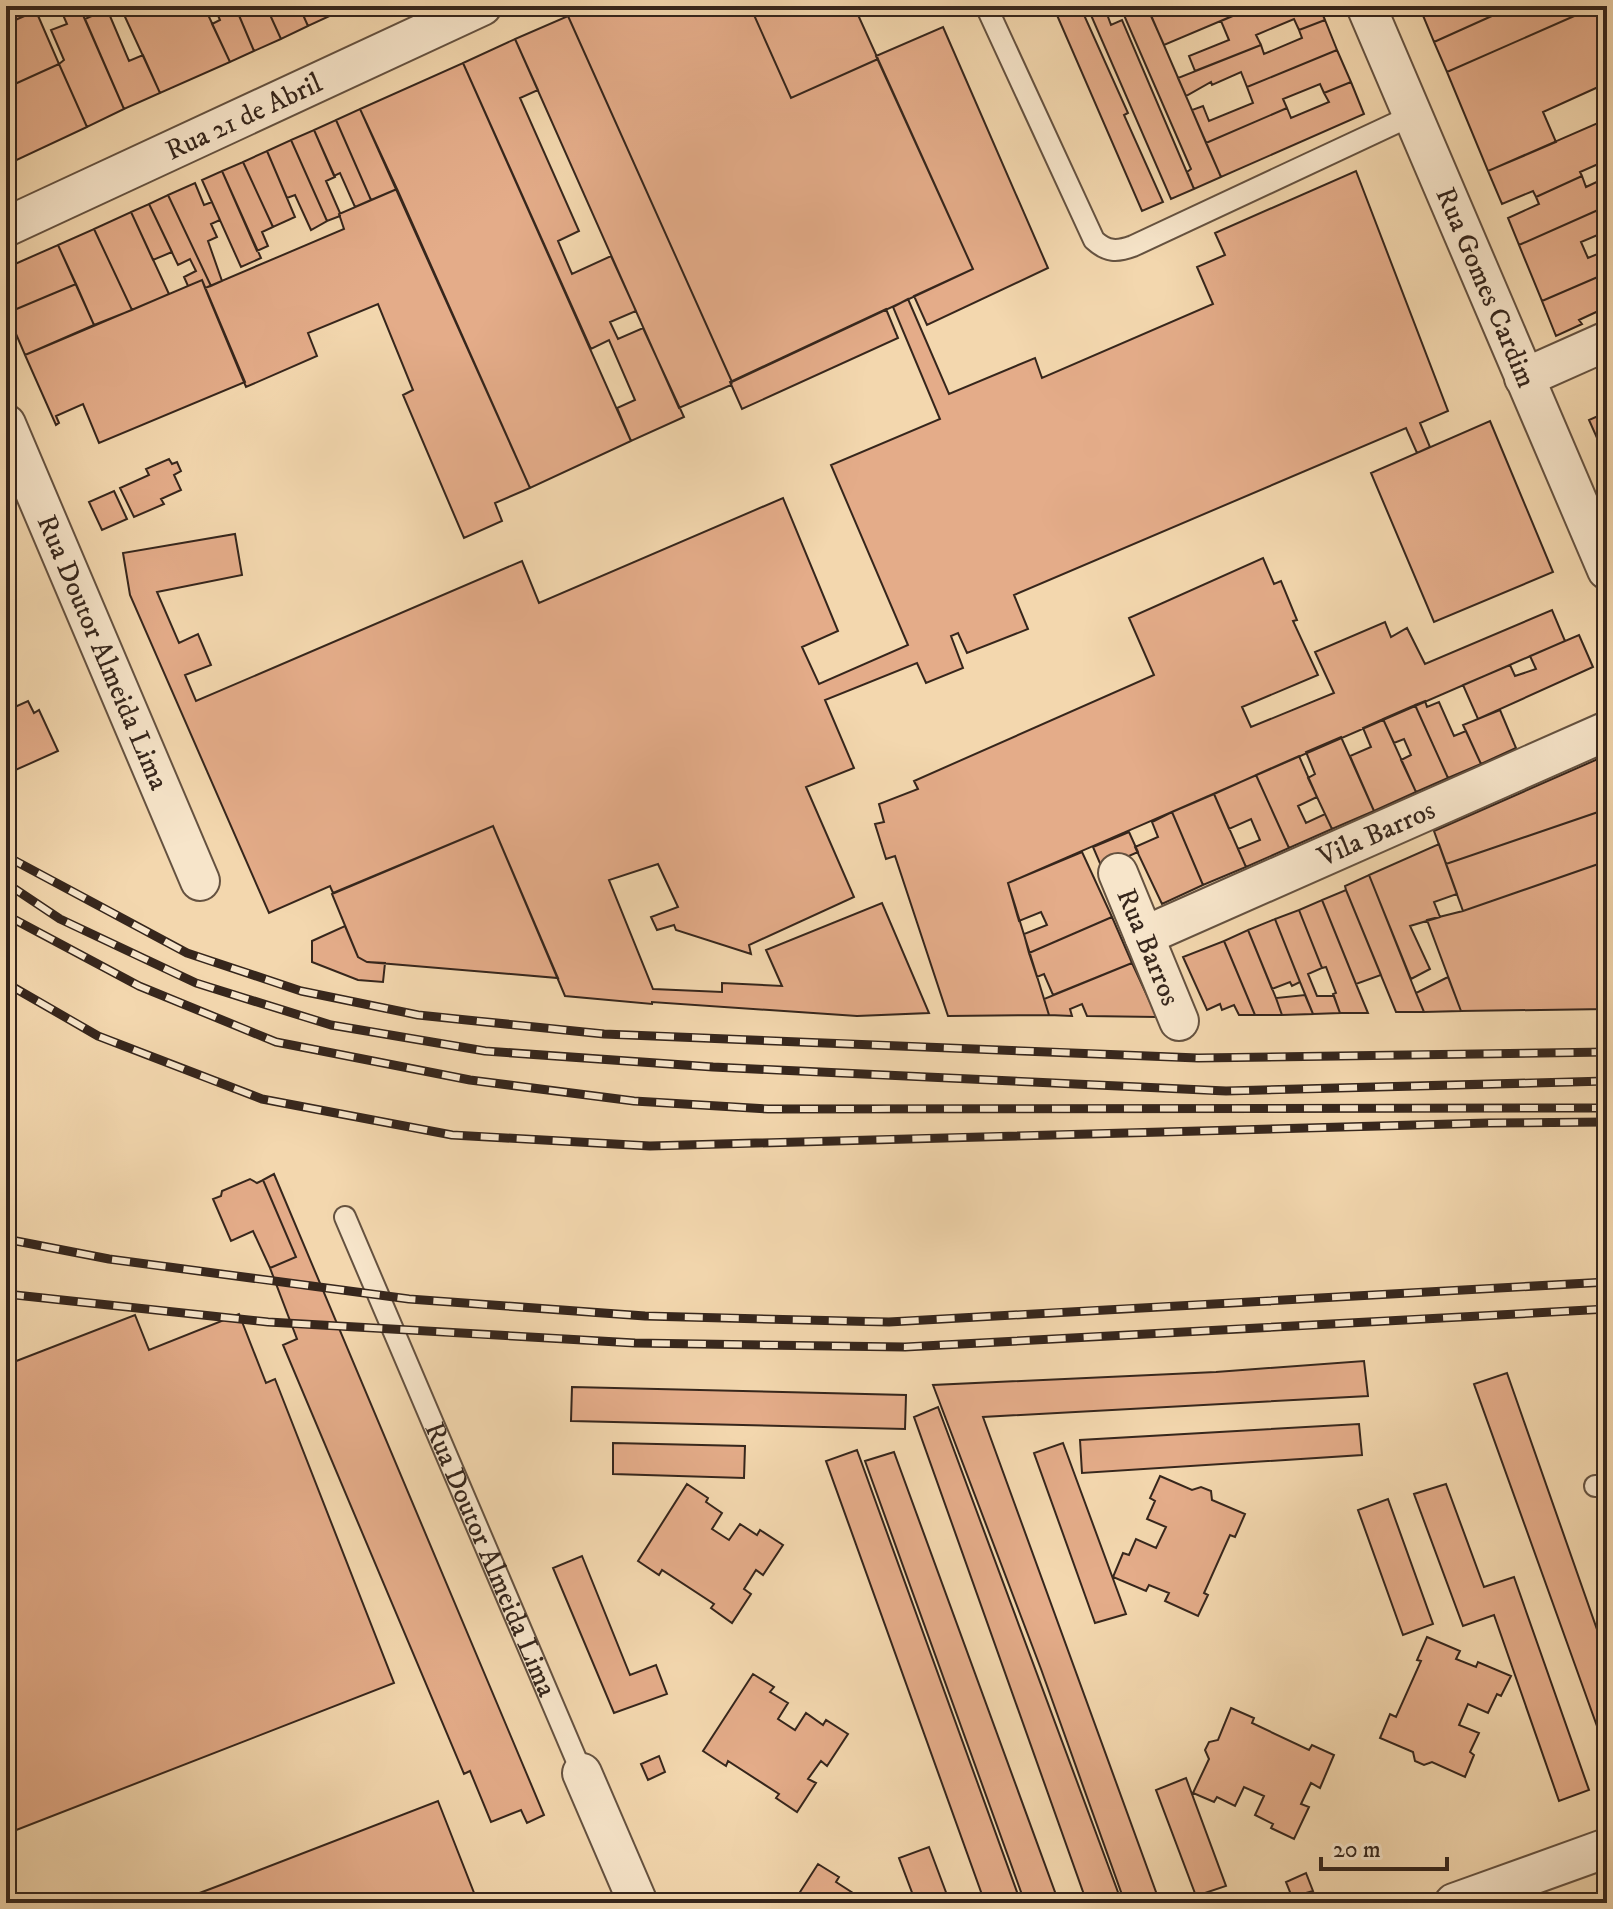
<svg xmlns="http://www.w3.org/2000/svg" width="1613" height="1909" viewBox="0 0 1613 1909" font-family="'IM FELL DW Pica',serif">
	<rect width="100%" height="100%" fill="#f3d7ae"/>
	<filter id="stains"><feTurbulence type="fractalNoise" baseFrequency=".0025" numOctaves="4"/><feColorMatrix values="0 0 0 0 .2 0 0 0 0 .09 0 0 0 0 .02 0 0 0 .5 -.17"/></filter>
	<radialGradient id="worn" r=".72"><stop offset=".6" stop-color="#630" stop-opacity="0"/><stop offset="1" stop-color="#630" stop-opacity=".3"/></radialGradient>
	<path fill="#e4ac89" stroke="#36261c" stroke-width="2" d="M6,6h28l2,5 -30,13z
		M59,6h20l45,103 -37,18 -28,-63 5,-4 -13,-30 16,-6z
		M120,6h84l26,56 -70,31z
		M214,6h21l19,45 -24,11 -18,-38 8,-4z
		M243,6h23l15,33 -27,12 -16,-38 6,-3z
		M266,6h33l9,20 -27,13z
		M299,6h32l3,8 -26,12z
		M589,6h161l41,92 87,-39 95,210 -241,113 -164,-366z
		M750,6h104l24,53 -87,39z
		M1053,6h27l48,107 -4,2 39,87 -21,9z
		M1087,6h17l7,19 11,-5 72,169 -23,10z
		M1120,6h27l74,171 -27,12 -7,-17 4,-3z
		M1175,6h81l-92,39 -13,-29z
		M1256,6h63l6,14 -26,10 -5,-11 -38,16 5,10 -66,26 -6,-15 40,-16 -8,-19z
		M1419,6h95l-80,36z
		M1514,6h83l-150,66 -13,-30z
		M1597,6h10v77l-64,29 13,30 -68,29 -41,-99z
		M107,9l22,52 14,-6 17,38 -36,16 -39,-90z
		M36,11l23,53 -53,24v-64z
		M568,16l164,366 -1,3 -52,23 -164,-369z
		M1325,20l12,30 -90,37 -6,-15 -29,13 -1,-3 -25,14 -8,-18 83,-33 3,9 38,-16 -3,-8z
		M943,27l105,241 -121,57 -13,-29 59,-27 -97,-213z
		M515,39l23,51 -18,8 59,133 -21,10 14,33 39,-18 25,55 -26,11 8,17 25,-11 41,89 -53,24 -14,-33 18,-8 -26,-60 -18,9 -128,-286z
		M1337,50l14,32 -27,11 -4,-9 -37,15 4,9 -81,35 -14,-33 11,-4 6,15 44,-18 -6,-16z
		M463,63l168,378 -101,47 -170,-379z
		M59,64l28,63 -81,38v-77z
		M1351,82l13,32 -143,63 -15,-34 81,-35 4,10 38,-16 -5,-9z
		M360,109l37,80 -26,11 -35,-80z
		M1607,119l-2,42 -25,11 2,4 -46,21 -3,-6 -31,13 -14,-33z
		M336,120l35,80 -16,7 -15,-34 -6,3 -20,-46z
		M314,130l21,47 -9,4 14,32v3l-13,5 -36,-81z
		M291,140l36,81 -16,9 -16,-35 -8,3 -20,-47z
		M267,151l28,66 -22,10 -30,-65z
		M243,162l30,65 -11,5 6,14 -11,5 -35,-80z
		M222,171l39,87 -20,9 -39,-87z
		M1356,171l92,240 -28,12 10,24 -13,6 -11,-25 -392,167 14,34 -61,24 -9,-20 -7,3 12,32 -37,15 -9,-20 -92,37 29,68 -48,19 48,110 -105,48 2,9 -75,-24 -2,-5 -17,5 -6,-13 27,-10 -20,-43 -49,16 44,109 69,3v-9l60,3 -16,-36 116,-47 47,110 -72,3 -205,-14v2l-87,-8 -72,-170 -160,67 -3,-7 -61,27 -139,-318 -7,-42 112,-19 7,41 -85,17 22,51 19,-9 13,31 -26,10 11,26 326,-140 17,42 244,-105 55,133 -36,16 17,37 89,-39 -77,-180 109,-46 -47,-112 15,-8 41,95 86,-36 7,20 171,-74 -16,-37 28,-12 -10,-22z
		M1582,176l4,11 21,-10v29l-88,39 -11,-27 31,-14 -3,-7z
		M195,183l9,22 8,-3 8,18 -9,4 6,13 -9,4 14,40 -11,5 -43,-91z
		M397,189l133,299 -35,15 7,18 -38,17 -61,-143 10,-5 -35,-86 -70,29 9,23 -71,31 -41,-99 139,-59 -5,-15z
		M168,195l43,91 -6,2 -3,-8 -14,6 -4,-9 12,-6 -6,-12 -12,6 -29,-61z
		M149,204l23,48 -19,8 -22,-48z
		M1607,206v25l-26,11 7,16 19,-8v23l-65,28 -23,-56z
		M131,212l38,82 -37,16 -38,-81z
		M94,229l38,81 -38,15 -36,-80z
		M58,245l18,39 -69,29 -1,-45z
		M1607,273v34l-28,13 3,4 -26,12 -14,-35z
		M202,280l43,102 -146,61 -16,-39 -27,12 3,7 -3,2 -31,-70z
		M76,284l18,41 -69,30 -18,-42z
		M886,309l12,29 -156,71 -12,-27z
		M1607,412v32l-6,3 -12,-27z
		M1490,421l63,151 -119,50 -63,-149z
		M169,459l3,5 5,-2 4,9 -7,4 7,15 -20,9 3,5 -30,13 -14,-29 29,-13 -3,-6z
		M114,491l13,28 -25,11 -13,-28z
		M1263,558l11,26 7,-3 16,39 -4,1 25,54 -76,32 9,20 83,-34 -19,-41 70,-30 6,15 16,-9 18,36 127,-54 13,31 -557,242 41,132 -101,1 -53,-160 -9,3 -11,-35 9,-2 -5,-18 39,-15 -4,-8 240,-106 -25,-57z
		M6,571l8,16 -8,4z
		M1579,635l14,32 -115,52 -15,-34 47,-20 5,11 21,-7 -6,-13z
		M28,701l6,12 5,-3 19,41 -47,21 -5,-10v-51z
		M1425,701l2,6 12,-5 15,34 12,-5 15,33 -33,14 -33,-73z
		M1415,705l33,73 -32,14 -15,-32 10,-5 -7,-16 -10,4 -11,-24z
		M1500,710l16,38 -35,16 -18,-39z
		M1383,719l33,73 -42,19 -24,-55 21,-9 -8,-19z
		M1341,737l33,74 -42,18 -24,-51 7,-4 -9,-22z
		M1607,755v54l-161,55 -12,-33z
		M1299,756l18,41 -19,9 8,17 19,-9 7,15 -43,19 -33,-73z
		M1256,775l33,73 -43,19 -8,-18 22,-9 -9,-21 -22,10 -15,-35z
		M1214,794l32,73 -43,18 -31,-73z
		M1607,809v52l-144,50 -17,-47z
		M1172,812l31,73 -41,19 -27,-57 23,-10 -6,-15z
		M493,826l65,152 -191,-16 -9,-5 -26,-63z
		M1129,832l9,20 -36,16 -9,-21z
		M1439,844l18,50 -23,8 6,15 -30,9 20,43 -19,10 -42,-104z
		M1082,852l30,65 -83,36 -5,-19 23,-9 -6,-13 -22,9 -11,-38z
		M1607,861v148l-146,2 -34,-91 36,-9z
		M1369,875l47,118 8,19h-28l-50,-122 -1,-4z
		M1346,890l35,85 -25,9 -34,-84z
		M1322,900l34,84 12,29h-28l-7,-19 3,-1 -10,-26 -4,1 -23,-58z
		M1299,910l23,58 -14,6 9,22h17l6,17 -27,1 -13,-32 -25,-63z
		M1112,917l20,46 -79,32 -9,-21 -7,3 -8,-24z
		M1275,919l25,63 -8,4 -2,-4 -18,7 -24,-59z
		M345,926l13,31 9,5 18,1 -2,19 -25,-2 -46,-18v-21z
		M1248,930l28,68 6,17h-27l-31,-74z
		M1224,941l31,74h-16l-5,-10 -12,5 -2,-6 -13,6 -24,-53z
		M1132,963l25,54 -70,-1 -5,-12 -12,5 2,7 -23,-1 -5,-16z
		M1448,977l13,34 -37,1 -8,-19z
		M1305,995l8,19 -31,1 -6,-17z
		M274,1174l270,641 -17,8 -6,-13 -30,12 -21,-51 -6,3 -181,-429 14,-6 -27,-71 26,-11 -33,-77z
		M250,1179l7,4 6,-3 33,77 -26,11 -17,-37 -22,10 -18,-42 8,-3 1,-5z
		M239,1314l27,69 9,-4 119,304 -388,151v-469l129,-50 14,35z
		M1364,1361l4,35 -385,21 177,486h-35l-84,-234 -108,-284 283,-13z
		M1507,1373l100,285v96l-133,-370z
		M572,1387l334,8 -1,34 -334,-8z
		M938,1407l184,496h-35l-173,-486z
		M1359,1424l3,31 -280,18 -2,-33z
		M613,1443l132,3 -1,32 -131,-4z
		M1063,1443l63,171 -31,9 -61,-170z
		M857,1450l164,453h-36l-159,-442z
		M894,1452l165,451h-34l-160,-442z
		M1160,1476l32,14 9,-3 10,4 1,9 33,14 -10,23 -5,-2 -26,58 4,2 -10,21 -33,-15 4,-8 -20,-8 -3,6 -33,-14 10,-24 6,2 7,-16 20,9 10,-21 -19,-8 8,-18 -5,-3z
		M687,1484l21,14 -2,4 16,11 -10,16 17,11 11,-16 17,11 3,-5 23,15 -20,30 -7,-5 -12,19 7,5 -19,29 -21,-15 3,-4 -52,-34 -3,5 -21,-14z
		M1446,1484l38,103 30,-10 75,213 -30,11 -65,-186 -31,11 -49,-132z
		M1388,1499l45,125 -30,11 -45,-125z
		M582,1556l48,119 26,-10 11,29 -53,19 -61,-145z
		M1427,1637l33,14 -4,8 20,8 2,-5 33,14 -10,20 -4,-2 -9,19 -20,-9 -9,21 20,8 -9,19 4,3 -9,22 -33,-15 -8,3 -9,-4 -2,-9 -33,-14 10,-24 6,3 25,-56 -4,-1z
		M753,1674l21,13 -4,5 18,11 -10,16 17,11 11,-17 17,12 3,-5 22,14 -21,32 -6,-5 -13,18 8,4 -19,29 -21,-14 3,-4 -51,-33 -2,5 -23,-15z
		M1231,1708l23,10 -2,5 57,27 3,-5 22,10 -14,33 -9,-5 -10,21 8,3 -15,32 -23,-11 2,-4 -18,-9 9,-19 -20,-9 -9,19 -18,-9 -3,5 -21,-9 16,-34 -4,-9 4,-8 9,-2z
		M659,1756l6,16 -17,8 -7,-16z
		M1186,1778l40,108 -30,10 -40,-106z
		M438,1801l40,102h-305l53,-20z
		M929,1847l21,56h-34l-17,-45z
		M818,1864l21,13 -3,5 17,11 -7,10h-53z
		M1306,1873l7,18 -21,6 -6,-15z"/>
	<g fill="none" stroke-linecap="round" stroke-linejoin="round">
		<g stroke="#655240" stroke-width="24">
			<g id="service">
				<path d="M986,6l108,234c13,12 23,12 39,6l280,-131"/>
				<path id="s1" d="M345,1217l237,556"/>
				<path d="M1595,1486h12"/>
			</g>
		</g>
		<g stroke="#655240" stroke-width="42">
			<g id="minor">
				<path id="s2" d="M1366,6l241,564"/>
				<path id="s3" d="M6,227l476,-221"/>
				<path d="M1524,378l83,-37"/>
				<path id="s4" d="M6,424l194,457"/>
				<path id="s5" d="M1118,873l61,148"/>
				<path id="s6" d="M1144,936l463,-205"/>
				<path d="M582,1773l56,130"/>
				<path d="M1454,1903l153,-55"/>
			</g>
		</g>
		<use href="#service" stroke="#f7e5ca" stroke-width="20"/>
		<use href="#minor" stroke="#f7e5ca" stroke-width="38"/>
		<g stroke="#36261c" stroke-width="9">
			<path id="rail" d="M6,856l181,97 114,38 117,24 186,19 594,24 409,-6
				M6,883l54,36 136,64 135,42 154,26 228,16 513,24 381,-10
				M6,915l133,71 137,56 194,38 164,21 134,8 839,-1
				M6,983l92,53 164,63 190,36 198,11 838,-23 119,-1
				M6,1239l103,20 300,40 236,17 244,6 718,-40
				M6,1294l262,28 367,21 270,4 702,-38"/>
		</g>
		<use href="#rail" stroke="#f7e5ca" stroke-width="6" stroke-dasharray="18" stroke-linecap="butt"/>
	</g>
	<g text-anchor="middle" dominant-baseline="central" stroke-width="6" stroke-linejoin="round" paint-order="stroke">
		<g font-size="28" fill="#36261c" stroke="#f7e5ca">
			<text stroke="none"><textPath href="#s3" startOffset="262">Rua 21 de Abril</textPath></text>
			<text stroke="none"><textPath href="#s2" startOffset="306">Rua Gomes Cardim</textPath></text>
			<text stroke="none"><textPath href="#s4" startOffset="248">Rua Doutor Almeida Lima</textPath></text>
			<text stroke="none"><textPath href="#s6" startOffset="254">Vila Barros</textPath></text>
			<text stroke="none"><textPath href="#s5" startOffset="80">Rua Barros</textPath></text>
			<text stroke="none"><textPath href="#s1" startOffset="372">Rua Doutor Almeida Lima</textPath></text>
		</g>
	</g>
	<rect width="1613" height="1909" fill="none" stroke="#f3d7ae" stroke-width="32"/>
	<rect x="8" y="8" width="1597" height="1893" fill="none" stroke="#36261c" stroke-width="4"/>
	<rect x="16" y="16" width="1581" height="1877" fill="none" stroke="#36261c" stroke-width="2"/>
	<path d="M1321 1857v12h126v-12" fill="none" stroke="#36261c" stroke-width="4"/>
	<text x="1333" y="1857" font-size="24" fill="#36261c" stroke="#f7e5ca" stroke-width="6" paint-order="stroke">20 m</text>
	<rect width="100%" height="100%" filter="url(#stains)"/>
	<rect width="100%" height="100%" fill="url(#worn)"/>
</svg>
